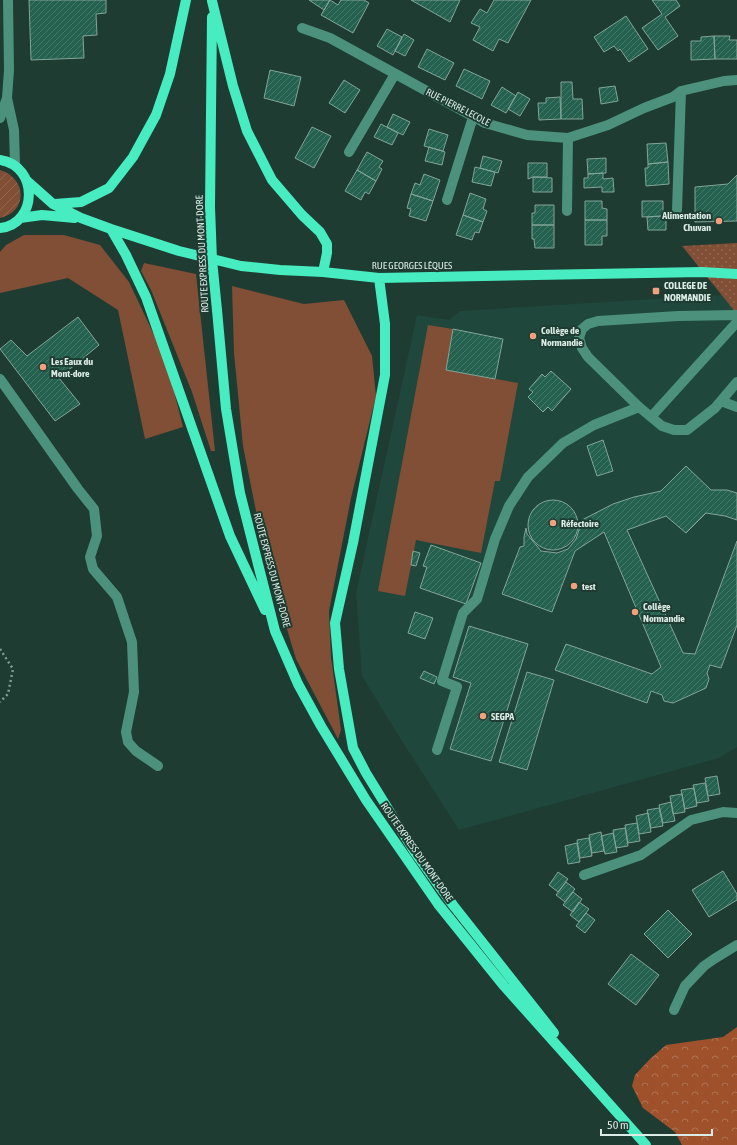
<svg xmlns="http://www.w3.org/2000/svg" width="737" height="1145" viewBox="0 0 737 1145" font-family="'Asap Condensed',sans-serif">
	<defs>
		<pattern id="forest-crowns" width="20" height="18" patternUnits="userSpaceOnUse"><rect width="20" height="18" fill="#9f512b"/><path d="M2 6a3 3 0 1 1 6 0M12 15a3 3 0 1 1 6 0" fill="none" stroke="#b07354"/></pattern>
		<pattern id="park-dots" width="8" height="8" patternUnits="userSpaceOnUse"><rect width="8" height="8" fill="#814e36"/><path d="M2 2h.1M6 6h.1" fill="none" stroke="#926853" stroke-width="1.8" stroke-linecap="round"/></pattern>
		<pattern id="garden-furrows" width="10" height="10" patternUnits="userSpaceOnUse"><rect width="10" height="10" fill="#814e36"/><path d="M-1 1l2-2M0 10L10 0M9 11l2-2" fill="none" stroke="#926853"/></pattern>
		<pattern id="building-hatch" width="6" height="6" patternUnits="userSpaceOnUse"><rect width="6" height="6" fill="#25614f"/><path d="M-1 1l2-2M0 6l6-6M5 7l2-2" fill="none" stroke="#447868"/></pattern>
	</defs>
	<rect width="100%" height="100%" fill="#1e3c32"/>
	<path fill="#1f473b" d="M737,294v453l-18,11 -260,72 -59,-92 -38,-62 -6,-83 61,-278 32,5 11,-9z"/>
	<path fill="#814e36" d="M24,235h40l36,10 29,37 27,57 16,44 11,44 -38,12 -27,-129 -50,-32 -68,15v-41l6,-7z
		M144,263l52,11 19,177h-4l-19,-59 -41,-102 -10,-19z
		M232,286l72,18 40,-4 28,56 4,40 -25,102 -22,113 2,46 10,73 -3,9 -42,-80 -31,-103 -22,-110 -9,-93z
		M428,325l25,4 -7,41 72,13 -18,98h-5l-14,72 -65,-13 -11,56 -27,-5z"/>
	<path fill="url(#forest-crowns)" d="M737,1027v118h-55l-7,-13 -32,-24 -11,-22 3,-11 15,-16 16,-14 57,-8z"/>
	<path fill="url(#park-dots)" d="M737,243v71l-55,-68z"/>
	<path fill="url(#garden-furrows)" d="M0,170c27,8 28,42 0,48z"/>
	<path fill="url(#building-hatch)" stroke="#83a598" d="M29,0h77v13l-10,1 1,21 -14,1 1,22 -53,2z
		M309,0h21l-6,10z
		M330,0l8,5 3,-5h23l5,3 -16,30 -32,-18z
		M411,0h49l-10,22z
		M494,0h37l-23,43 -9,-4 -6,12 -20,-11 7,-13 -9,-4 9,-14 7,4z
		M652,0h24l4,6 -15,11 13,19 -20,14 -16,-22 20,-14z
		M626,16l22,33 -19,13 -9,-13 -2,2 -4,-5 -10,6 -10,-15z
		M387,29l15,8 -9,18 -16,-9z
		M404,34l10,6 -9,16 -10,-5z
		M714,36h16l-1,4h8v19h-22z
		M714,36l1,23 -24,1v-19h10v-4z
		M427,49l27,14 -9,17 -27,-13z
		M464,69l26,12 -8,18 -26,-13z
		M270,70l31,7 -7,29 -30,-8z
		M344,80l16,10 -15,23 -16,-10z
		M561,82h11l1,17h9l1,20h-22z
		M615,86l3,15 -17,3 -2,-16z
		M502,87l14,9 -10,17 -15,-8z
		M518,92l12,7 -10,17 -12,-7z
		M560,97l1,22 -22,1 -1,-17h8v-5z
		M393,114l17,8 -7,13 -16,-8z
		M381,124l17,9 -6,12 -18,-8z
		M312,127l19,9 -17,32 -19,-10z
		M429,129l19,6 -5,16 -19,-5z
		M666,143l2,19 -20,2 -1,-20z
		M429,147l16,5 -3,13 -17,-4z
		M367,152l16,9 -4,6 3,2 -6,12 -19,-11z
		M483,156l19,5 -4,12 -18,-5z
		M606,158v15l-18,1 -1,-15z
		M668,162l1,22 -23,2 -1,-18h3v-4z
		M528,163h19v14h-14l-5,2z
		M475,167l20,5 -4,14 -19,-4z
		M357,170l19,11 -7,13 -4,-2 -4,8 -16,-9z
		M603,173v6l10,-1 1,14h-12v-5l-18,1v-10h4v-4z
		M424,174l16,6 -7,21 -22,-7 4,-11 5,2z
		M737,175v46l-42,1v-35l33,-3z
		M533,177l19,1v14h-19z
		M470,193l16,6 -3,10 4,2 -4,11 -20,-7z
		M411,194l22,7 -7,20 -17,-5 2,-7 -4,-1z
		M585,201h17v7l5,1v11h-22z
		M642,201h21v15l-21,1z
		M535,205h19v20h-22v-12h3z
		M463,215l20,7 -4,11 -4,-1 -3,8 -16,-5z
		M663,216h3v14h-18l-1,-13z
		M585,220h22v16h-5v9h-17z
		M532,225h22v23h-19l-1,-9h-2z
		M78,317l21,28 -40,33 21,26 -25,17 -55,-72 11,-9 16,16z
		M453,329l50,10 -8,40 -49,-9z
		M551,371l20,18 -19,22 -4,-4 -5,5 -15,-15 5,-5 -4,-3 13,-15 3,3z
		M603,440l10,31 -16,5 -10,-30z
		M686,466l25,24h16l10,3v27l-12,-4 -19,-3 -20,20 -20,-17 -39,14 56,123 12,1 42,-113v84l-16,43 -11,-3 -3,8 2,6 -3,9 -33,15 -9,-2 -2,-6 -11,-4 -4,12 -92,-33 11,-26 86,30 9,-7 -57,-135 -29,19 -23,61 -50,-18 18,-47 4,-1v-9l2,-9 1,6 14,17 16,2 11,-4 8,-10 3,-9 1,-9 33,-17 21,-7 27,-6z
		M528 525a25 25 0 1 1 50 0a25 25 0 1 1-50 0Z
		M431,545l50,18 -15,41 -46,-16 7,-21 -4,-1z
		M413,551l7,2 -4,13 -5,-1z
		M415,612l18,6 -8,21 -17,-6z
		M469,626l59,18 -37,117 -41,-12 21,-66 -18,-6z
		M424,671l13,6 -3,7 -14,-6z
		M527,672l27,8 -27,90 -28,-8z
		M717,776l3,18 -12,2 -3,-18z
		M705,783l4,18 -12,2 -4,-18z
		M694,788l3,18 -12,3 -4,-19z
		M682,794l3,18 -12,2 -3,-18z
		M671,802l4,19 -12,2 -4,-18z
		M659,808l4,18 -12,2 -4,-18z
		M648,813l3,19 -12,2 -3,-18z
		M637,823l3,18 -12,2 -3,-18z
		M625,828l3,18 -12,2 -3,-18z
		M601,832l3,19 -12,2 -3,-18z
		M613,833l4,19 -12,2 -4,-18z
		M589,838l3,18 -12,2 -3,-18z
		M577,843l3,19 -12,2 -3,-18z
		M723,871l14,23v6l-28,17 -17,-27z
		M558,872l10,7 -10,13 -9,-7z
		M566,882l9,7 -10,13 -9,-7z
		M573,892l9,7 -9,13 -10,-7z
		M579,902l10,7 -10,13 -9,-7z
		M668,910l24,24 -24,24 -24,-24z
		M586,913l9,7 -10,13 -9,-7z
		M631,954l28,21 -23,30 -28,-21z"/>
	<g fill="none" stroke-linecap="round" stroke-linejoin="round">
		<path stroke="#849b93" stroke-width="2.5" stroke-dasharray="2 3" stroke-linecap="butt" d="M0,649l13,20 -5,25 -8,8"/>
		<path stroke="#4c917b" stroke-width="10" d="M302,28l28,10 155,85 42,12 41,3 40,-13 36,-17 29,-11 8,-6 43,-10 13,-1
			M7,98l7,32 1,35
			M0,118l7,-20 2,-28 -1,-70
			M349,152l46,-78
			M447,200l26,-83
			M677,210l4,-119
			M567,211l1,-73
			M737,315l-59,1 -80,5 -10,3 -6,5 -3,9 3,10 6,9 51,50 23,19 12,4h13l28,-22 22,-26
			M0,379l78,110 16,20 3,27 -7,21 3,12 24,28 15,45 2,50 -8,40 2,10 8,9 22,15
			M721,401l16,6
			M651,417l86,-95
			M437,750l20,-63 -15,-6 21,-68 14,-14 18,-60 14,-33 19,-29 35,-34 31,-18 45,-18
			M584,875l57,-20 50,-35 32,-8 14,1
			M674,1010l11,-24 19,-20 10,-7 23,-14"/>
		<path stroke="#47edc0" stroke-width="10" d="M212,1l21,85 14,45 25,49 30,35 18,17 7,12v9l-4,19
			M0,160c39,6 38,64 0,68
			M26,180l27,24 28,14 30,11 68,22 62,15 39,4 43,2 56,6 323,-6 35,2
			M55,204l26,-2 28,-14 24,-31 23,-42 14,-41 16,-74
			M210,207l2,-190
			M20,218l22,-3 33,3
			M111,229l15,26 20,42 84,239 35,74
			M379,278l6,46v51l-32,168 -18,80 4,46 14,79 13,25 48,78 39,54 101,128
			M217,310l9,99 14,84 35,138 23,53 23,42 45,74 72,104 66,82 142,159"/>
		<path stroke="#47edc0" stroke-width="10" d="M210,207l2,53 5,50"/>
	</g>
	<g fill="#f1a17d" stroke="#1e3c32" stroke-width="1.5">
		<circle cx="719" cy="221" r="4"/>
		<rect x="652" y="287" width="8" height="8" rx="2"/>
		<circle cx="533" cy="336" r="4"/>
		<circle cx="43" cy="367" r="4"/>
		<circle cx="553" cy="523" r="4"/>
		<circle cx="574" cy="586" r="4"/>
		<circle cx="635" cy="612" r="4"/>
		<circle cx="483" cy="716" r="4"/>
	</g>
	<g text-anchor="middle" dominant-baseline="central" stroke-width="4" stroke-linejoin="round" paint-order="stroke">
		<g font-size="10" fill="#daece5" stroke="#1e3c32">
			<text transform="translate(458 107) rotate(27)">RUE PIERRE LECOLE</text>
			<text transform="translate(202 254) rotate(-93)">ROUTE EXPRESS DU MONT-DORE</text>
			<text x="412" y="265">RUE GEORGES LÈQUES</text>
			<text transform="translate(272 570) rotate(75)">ROUTE EXPRESS DU MONT-DORE</text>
			<text transform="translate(417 852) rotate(55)">ROUTE EXPRESS DU MONT-DORE</text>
		</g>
		<g font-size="10" font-weight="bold" fill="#daece5" stroke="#1e3c32" text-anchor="start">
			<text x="711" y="215" text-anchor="end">Alimentation<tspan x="711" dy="12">Chuvan</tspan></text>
			<text x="664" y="285">COLLEGE DE<tspan x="664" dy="12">NORMANDIE</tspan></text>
			<text x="541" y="330">Collège de<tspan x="541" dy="12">Normandie</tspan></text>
			<text x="51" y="361">Les Eaux du<tspan x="51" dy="12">Mont-dore</tspan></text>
			<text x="561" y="523">Réfectoire</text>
			<text x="582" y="586">test</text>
			<text x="643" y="606">Collège<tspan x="643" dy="12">Normandie</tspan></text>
			<text x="491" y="716">SEGPA</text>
		</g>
	</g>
	<path d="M601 1129v6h111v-6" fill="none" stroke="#daece5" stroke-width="2"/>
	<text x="607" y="1129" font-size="12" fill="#daece5" stroke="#1e3c32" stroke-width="3" paint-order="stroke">50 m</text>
</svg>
